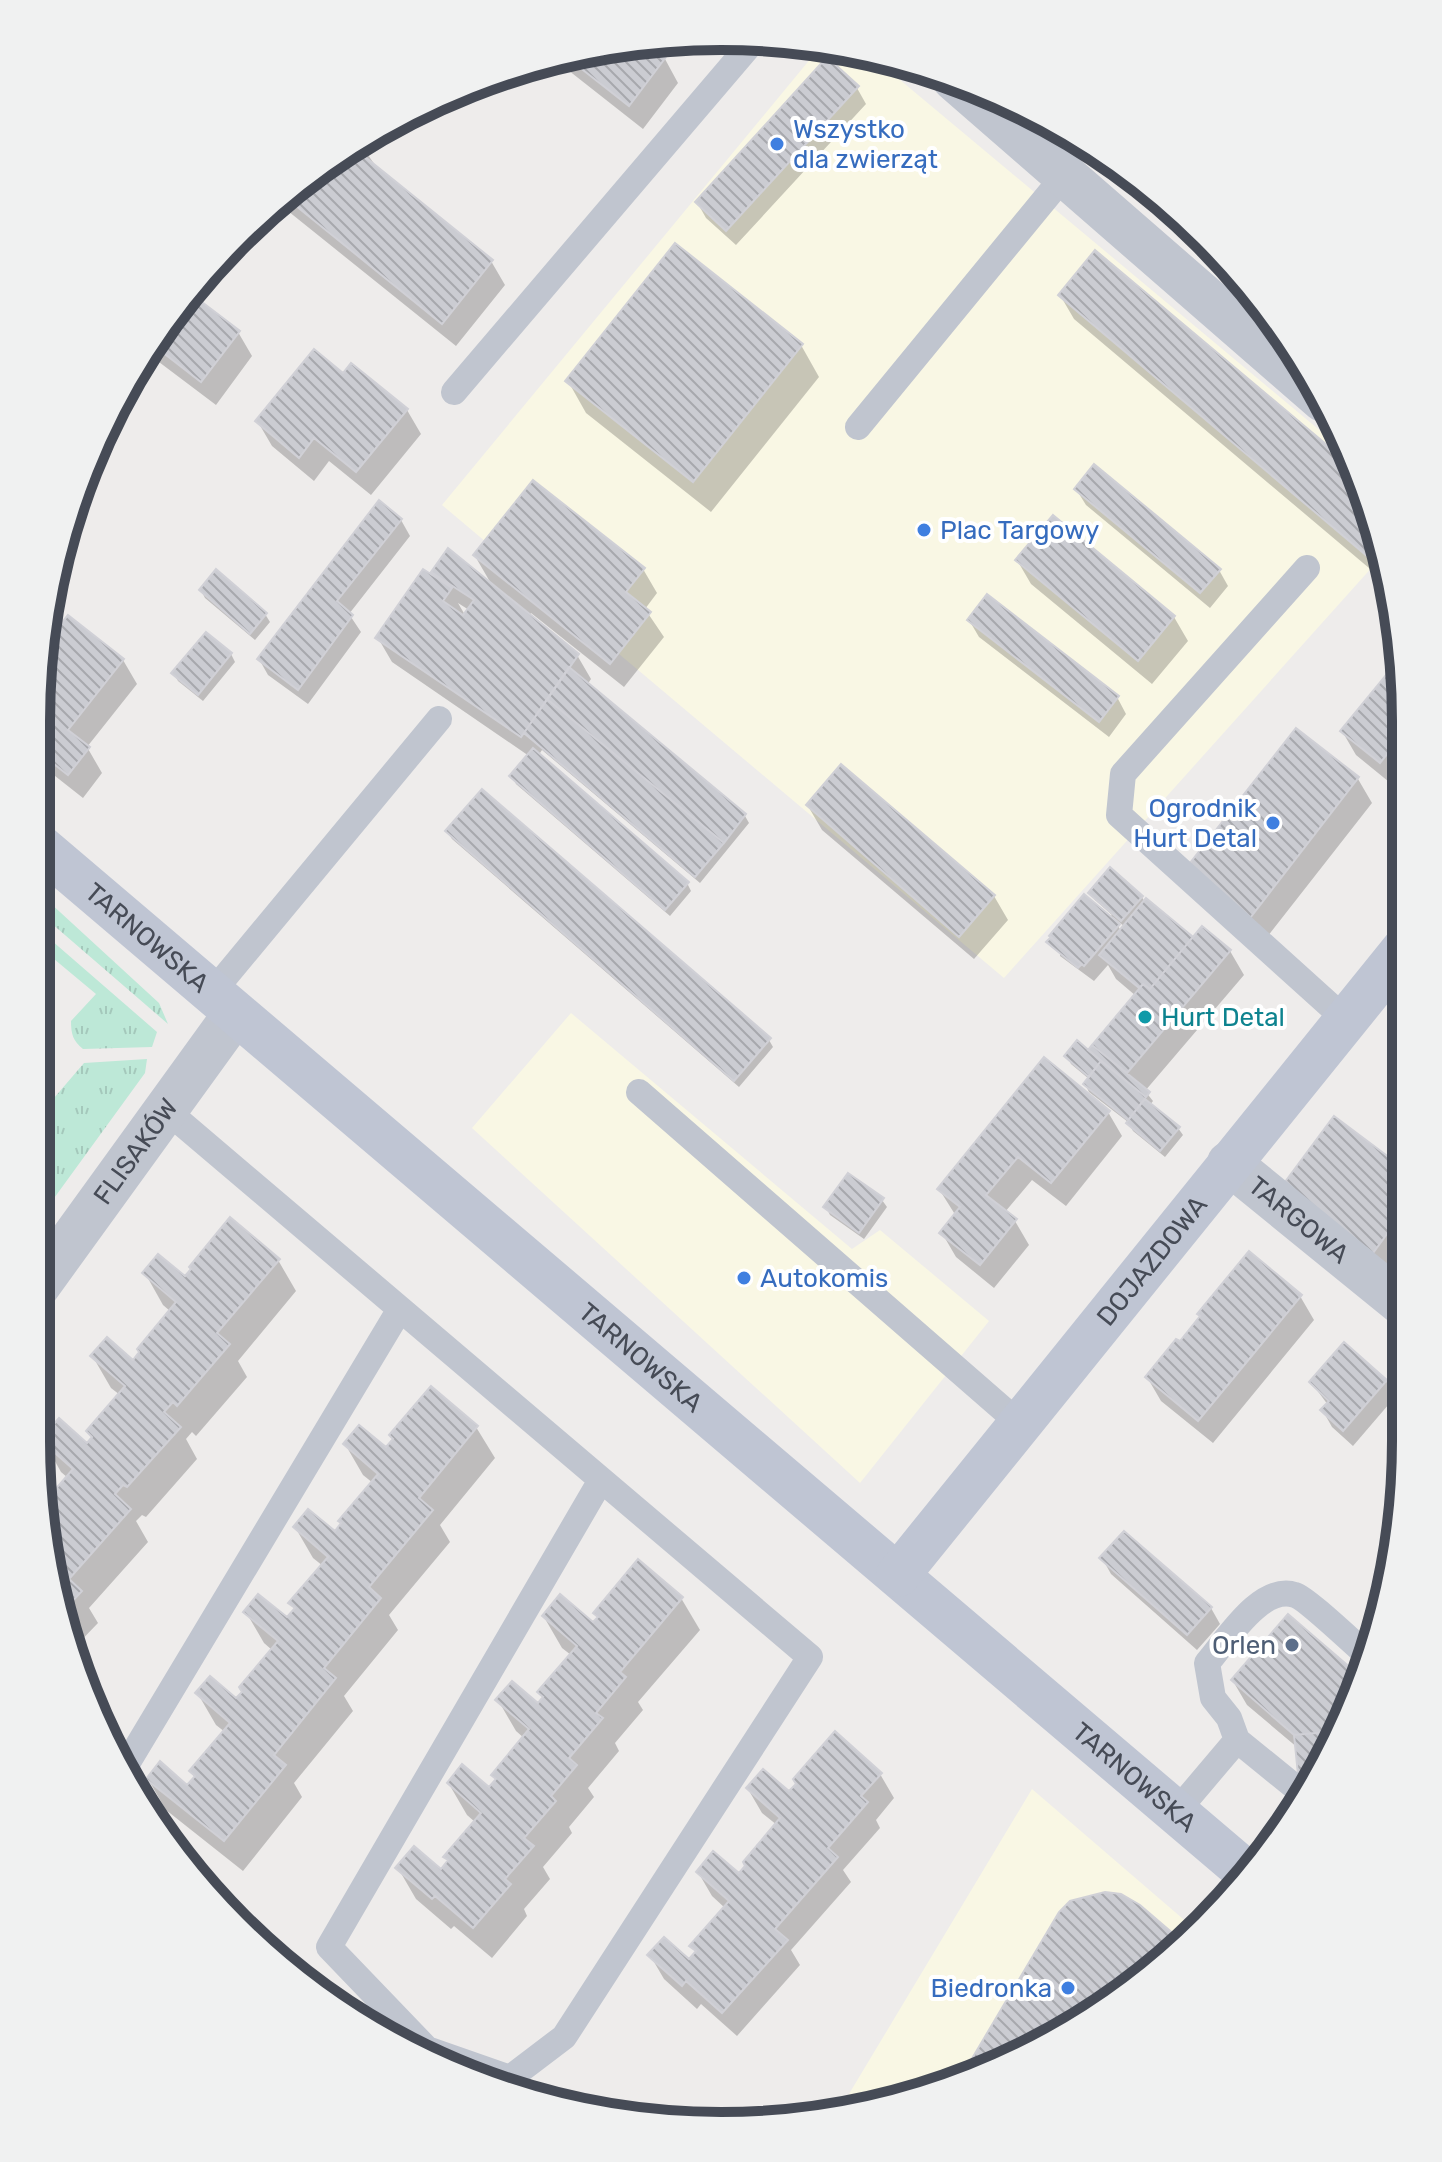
<svg xmlns="http://www.w3.org/2000/svg" width="1442" height="2162" viewBox="0 0 1442 2162" font-family="Rubik,sans-serif">
	<defs>
		<pattern id="grass-tufts" width="24" height="20" patternUnits="userSpaceOnUse" patternTransform="scale(2)"><rect width="24" height="20" fill="#bde8d7"/><path d="M3 7l-1-3M5 7V3M7 7l1-3M15 17l-1-3M17 17v-4M19 17l1-3" fill="none" stroke="#a4c8bb"/></pattern>
		<pattern id="building-back-hatch" width="6" height="6" patternUnits="userSpaceOnUse" patternTransform="scale(2)"><rect width="6" height="6" fill="#cbccd2"/><path d="M-1 5l2 2M0 0l6 6M5-1l2 2" fill="none" stroke="#a7a8ad"/></pattern>
	</defs>
	<rect width="100%" height="100%" fill="#eeeceb"/>
	<path fill="#f9f7e4" d="M821,46l33,3 15,5 485,405 29,96 -379,423 -562,-473z
		M571,1013l281,236 28,-19 109,91 -129,162 -388,-355z
		M1032,1789l165,142 -134,103 -208,79 -18,1z"/>
	<path fill="url(#grass-tufts)" d="M36,890l123,113 9,21 -132,-114z
		M36,927l121,105 -5,15 -69,2c-10,-8 -12,-15 -12,-28l25,-27 -60,-50z
		M147,1059l-2,14 -109,150v-104l48,-56z"/>
	<path fill="#0003" fill-rule="evenodd" d="M587,49l78,10 13,24 -35,46 -89,-70z
		M857,88l9,16 -130,141 -30,-27 -9,-16z
		M441,98l-10,12 -5,-4z
		M359,142l18,26 114,93 14,24 -49,61 -178,-143 62,-51z
		M1060,295l299,180 29,96 -6,8 -308,-260z
		M193,298l45,34 14,24 -36,49 -65,-49z
		M801,345l18,32 -108,135 -125,-99 -18,-32z
		M343,376l64,34 14,24 -50,61 -42,-34 -15,20 -42,-35 -14,-24z
		M1076,489l143,81 9,16 -18,22 -124,-103z
		M401,520l9,16 -61,78 12,18 -53,72 -40,-29 -9,-16z
		M475,556l168,13 14,24 -12,16 19,28 -40,50 -93,-74 -2,3 48,39 14,24 -4,6 158,131 4,7 -49,60 -158,-133 -4,6 149,127 4,8 -21,25 -154,-132 -4,-8 17,-20 -137,-94 -14,-24 62,-56 -6,-10 59,15zM458,603l11,7 -4,5z
		M1017,560l157,57 14,24 -36,43 -121,-100z
		M201,590l64,24 5,8 -15,18 -50,-42z
		M969,620l148,77 9,17 -17,23 -130,-100z
		M231,654l4,8 -32,39 -25,-20 -4,-7z
		M123,660l14,24 -50,63 15,26 -19,25 -47,-37v-40z
		M1400,661l6,60v51l-12,14 -38,-31 -14,-24z
		M1296,731l62,48 14,24 -108,138 -61,-49z
		M808,806l186,90 14,24 -34,39 -152,-129z
		M447,831l322,209 4,7 -34,40 -287,-248z
		M1090,893l52,4 3,6 49,36 36,12 14,24 -99,116 8,10 -3,4 28,23 5,7 -18,22 -32,-26 -5,-9 -39,-30 -4,-8 4,-5 -18,-15 -4,-8 21,-3 48,-57 -20,-17 -8,-14 -14,16 -34,-25v-5l52,-36 -17,-15zM1113,917l12,10 -4,4z
		M1108,1112l14,24 -56,70 -34,-26 -27,32 10,9 14,24 -35,43 -38,-31 -14,-24 14,-17 -17,-27z
		M1406,1172v79l-19,25 -103,-90z
		M882,1200l5,7 -23,32 -34,-24 -4,-8z
		M278,1260l18,31 -58,70 9,16 -51,59 -4,-4 -6,7 11,20 -51,58 -4,-2 -6,6 12,21 -59,66 9,15 -26,27 4,7 -4,4 -26,-158 22,-25 -7,-6 -18,-32 44,6 6,-7 -5,-7 32,-37 -9,-7 -18,-31 40,6 37,-52 -7,-6 -18,-32 40,6z
		M1300,1296l14,24 -101,123 -52,-42 -14,-24 33,-33z
		M1386,1381l9,16 -42,49 -21,-19 -9,-16 5,-6 -17,-23z
		M476,1427l19,31 -55,67 10,17 -61,73 9,15 -54,66 9,15 -59,72 8,14 -59,74 -77,-61 -18,-31 39,8 8,-9 -4,-6 34,-40 -9,-7 -18,-31 39,7 35,-51 -8,-7 -18,-31 41,8 8,-9 -4,-8 32,-37 -10,-8 -18,-31 40,7 38,-51 -10,-8 -18,-31 42,6z
		M1102,1558l109,50 9,16 -23,26 -86,-76z
		M681,1598l19,32 -62,72 5,8 -28,33 4,8 -31,37 6,9 -25,30 3,6 -29,34 7,12 -26,30 3,7 -35,42 -38,-32 -3,3 -35,-30 -18,-31 43,4 8,-10 -3,-5 29,-35 -8,-7 -18,-31 41,6 7,-9 -4,-6 31,-37 -8,-7 -18,-31 40,6 6,-7 -4,-7 31,-37 -9,-7 -18,-31 49,8 5,-6 -3,-6z
		M1358,1677l-23,67 -33,47 -4,-43 -51,-43 -14,-24z
		M880,1774l14,24 -18,22 4,8 -37,42 8,12 -60,68 9,15 -63,71 -36,-32 -4,5 -33,-30 -14,-24 39,7 7,-9 -4,-7 33,-38 -13,-12 -14,-24 41,4 38,-51 -15,-12 -14,-24 41,5z
		M1139,1907l43,36 -119,91 -96,36z"/>
	<path fill="url(#building-back-hatch)" stroke="#d0d0d6" stroke-width="2" d="M649,43l17,14 -37,49 -64,-50 22,-7z
		M827,57l32,29 -133,145 -31,-29z
		M361,141l4,3 -6,8 134,108 -51,64 -157,-127 55,-45z
		M675,243l128,101 -110,138 -128,-101z
		M1095,250l263,221 21,71 -12,14 -309,-261z
		M194,296l46,35 -39,51 -44,-34z
		M314,349l29,24 8,-10 57,46 -52,63 -42,-34 -15,20 -44,-37z
		M1094,464l127,105 -21,24 -126,-104z
		M533,480l112,88 -19,24 25,20 -41,52 -137,-109z
		M379,500l23,19 -65,82 16,14 -55,75 -41,-31z
		M1053,515l122,101 -37,45 -123,-101z
		M448,548l131,106 -58,83 -146,-99 48,-69 29,19 -9,13 20,14 11,-15 -43,-28z
		M216,569l51,44 -17,21 -51,-44z
		M987,594l132,102 -20,26 -132,-102z
		M68,615l56,44 -56,71 22,17 -22,28 -32,-25v-29l7,-75z
		M206,632l26,21 -34,42 -27,-22z
		M1400,658l6,73 -26,32 -40,-32z
		M569,667l177,147 -22,29 -177,-144z
		M547,699l177,144 -29,34 -171,-144z
		M1296,728l63,49 -109,141 -64,-50z
		M533,748l156,134 -24,28 -156,-134z
		M841,764l154,131 -36,42 -153,-132z
		M482,789l289,249 -37,43 -289,-250z
		M1110,867l33,29 -22,25 -33,-28z
		M1084,894l36,30 -36,42 -35,-30z
		M1146,898l47,39 -43,52 -7,-5 -4,4 -40,-33z
		M1202,926l29,24 -104,123 -35,-28 51,-61 7,5z
		M1051,937l31,27 -4,4 -32,-26z
		M1077,1040l24,21 -12,16 -25,-21z
		M1092,1045l58,47 -4,5 -58,-47z
		M1044,1057l66,54 -59,72 -33,-26 -32,38 31,24 -37,46 -41,-32 21,-26 -23,-18z
		M1101,1061l45,36 -18,23 -45,-36z
		M1145,1099l35,28 -20,24 -34,-28z
		M1334,1116l72,54v38l-33,45 -91,-67z
		M848,1173l36,25 -25,35 -36,-26z
		M230,1217l50,42 -63,74 13,11 -53,62 -4,-4 -9,10 17,15 -54,60 -4,-2 -8,9 16,15 -62,70 13,12 -18,19 -18,-110 27,-31 -33,-29 19,-22 28,25 5,-6 -6,-6 39,-45 -35,-30 17,-19 26,23 6,-8 -2,-3 39,-47 -34,-29 16,-19 27,22 6,-7 -2,-2z
		M1249,1251l53,44 -104,126 -53,-44 31,-38 4,2 20,-25 -3,-2z
		M1344,1342l43,38 -44,51 -23,-21 9,-9 -20,-19z
		M431,1386l47,40 -59,72 14,12 -64,77 12,11 -57,70 12,10 -62,77 12,10 -62,76 -78,-62 14,-18 27,24 8,-9 -6,-5 41,-48 -35,-30 15,-17 26,22 6,-6 -3,-5 39,-46 -35,-29 15,-18 29,23 8,-9 -7,-5 40,-46 -35,-30 15,-18 27,22 6,-8 -3,-2 40,-47 -35,-30 16,-19 27,22 7,-8 -4,-4z
		M1124,1531l88,76 -25,28 -88,-77z
		M638,1559l45,38 -63,75 6,5 -30,36 7,5 -34,40 8,7 -26,31 5,5 -32,37 10,8 -29,33 6,5 -38,44 -38,-32 -3,3 -37,-31 19,-22 27,23 7,-9 -5,-3 38,-44 -34,-30 15,-19 27,23 7,-8 -5,-4 38,-46 -34,-29 17,-19 26,22 5,-6 -6,-5 40,-46 -35,-30 18,-22 33,28 5,-5 -5,-4z
		M1288,1614l71,61 -19,56 -46,4 -63,-55z
		M835,1731l47,42 -21,23 7,6 -40,46 10,9 -63,72 13,11 -66,73 -36,-32 -4,5 -35,-31 17,-18 25,22 7,-8 -7,-5 40,-45 -33,-29 17,-21 26,22 6,-7 -2,-4 37,-44 -34,-30 17,-19 26,22 7,-7 -3,-5z
		M1340,1731l-5,13 -35,50 -6,-59z
		M1105,1892l16,2 19,11 43,37 -120,92 -99,38 95,-160 11,-11z"/>
	<g fill="none" stroke-linecap="round" stroke-linejoin="round">
		<path stroke="#c0c5cf" stroke-width="26" d="M454,392l301,-353
			M858,427l206,-251
			M1307,568l-184,206 -4,41 227,205
			M211,994l228,-275
			M639,1092l381,332
			M166,1110l644,547 -246,380 -54,41 -83,-29 -98,-102 272,-467
			M1237,1740l64,52
			M125,1767l275,-458
			M1176,1812l61,-72 -8,-22 -16,-20 -6,-35c20,-23 54,-79 88,-68 11,3 58,48 71,59"/>
		<g stroke="#c0c5cf" stroke-width="44">
			<path d="M954,79l369,321"/>
			<path id="s1" d="M1229,1163l177,144"/>
			<path id="s2" d="M36,1289l199,-275"/>
		</g>
		<g stroke="#bfc5d3" stroke-width="44">
			<path id="s3" d="M36,843l1209,1028"/>
			<path id="s4" d="M898,1575l508,-629"/>
		</g>
	</g>
	<g fill="#3f7fe0" stroke="#fff" stroke-width="3">
		<circle cx="777" cy="144" r="8"/>
		<circle cx="924" cy="530" r="8"/>
		<circle cx="1273" cy="823" r="8"/>
		<circle cx="744" cy="1278" r="8"/>
		<circle cx="1068" cy="1988" r="8"/>
	</g>
	<circle fill="#0f9aa8" stroke="#fff" stroke-width="3" cx="1145" cy="1017" r="8"/>
	<circle fill="#5c6f8a" stroke="#fff" stroke-width="3" cx="1292" cy="1645" r="8"/>
	<g text-anchor="middle" dominant-baseline="central" stroke-width="8" stroke-linejoin="round" paint-order="stroke">
		<g font-size="26" fill="#366cbe" stroke="#fff" text-anchor="start">
			<text x="793" y="129">Wszystko<tspan x="793" dy="30">dla zwierząt</tspan></text>
			<text x="940" y="530">Plac Targowy</text>
			<text x="1257" y="808" text-anchor="end">Ogrodnik<tspan x="1257" dy="30">Hurt Detal</tspan></text>
			<text x="760" y="1278">Autokomis</text>
			<text x="1052" y="1988" text-anchor="end">Biedronka</text>
		</g>
		<g font-size="26" fill="#464b56" stroke="#fff">
			<text stroke="none"><textPath href="#s3" startOffset="146">TARNOWSKA</textPath></text>
			<text stroke="none"><textPath href="#s2" startOffset="170">FLISAKÓW</textPath></text>
			<text stroke="none"><textPath href="#s1" startOffset="90">TARGOWA</textPath></text>
			<text stroke="none"><textPath href="#s4" startOffset="404">DOJAZDOWA</textPath></text>
			<text stroke="none"><textPath href="#s3" startOffset="794">TARNOWSKA</textPath></text>
			<text stroke="none"><textPath href="#s3" startOffset="1442">TARNOWSKA</textPath></text>
		</g>
		<g font-size="26" fill="#0d838f" stroke="#fff" text-anchor="start">
			<text x="1161" y="1017">Hurt Detal</text>
		</g>
		<g font-size="26" fill="#4e5e75" stroke="#fff" text-anchor="end">
			<text x="1276" y="1645">Orlen</text>
		</g>
	</g>
	<path d="M0 0H1442V2162H0ZM721 50H721A671 671 0 0 1 1392 721V1441A671 671 0 0 1 721 2112H721A671 671 0 0 1 50 1441V721A671 671 0 0 1 721 50Z" fill="#f0f1f1" fill-rule="evenodd"/>
	<path fill="none" stroke="#464b56" stroke-width="10" d="M721 50H721A671 671 0 0 1 1392 721V1441A671 671 0 0 1 721 2112H721A671 671 0 0 1 50 1441V721A671 671 0 0 1 721 50Z"/>
</svg>
